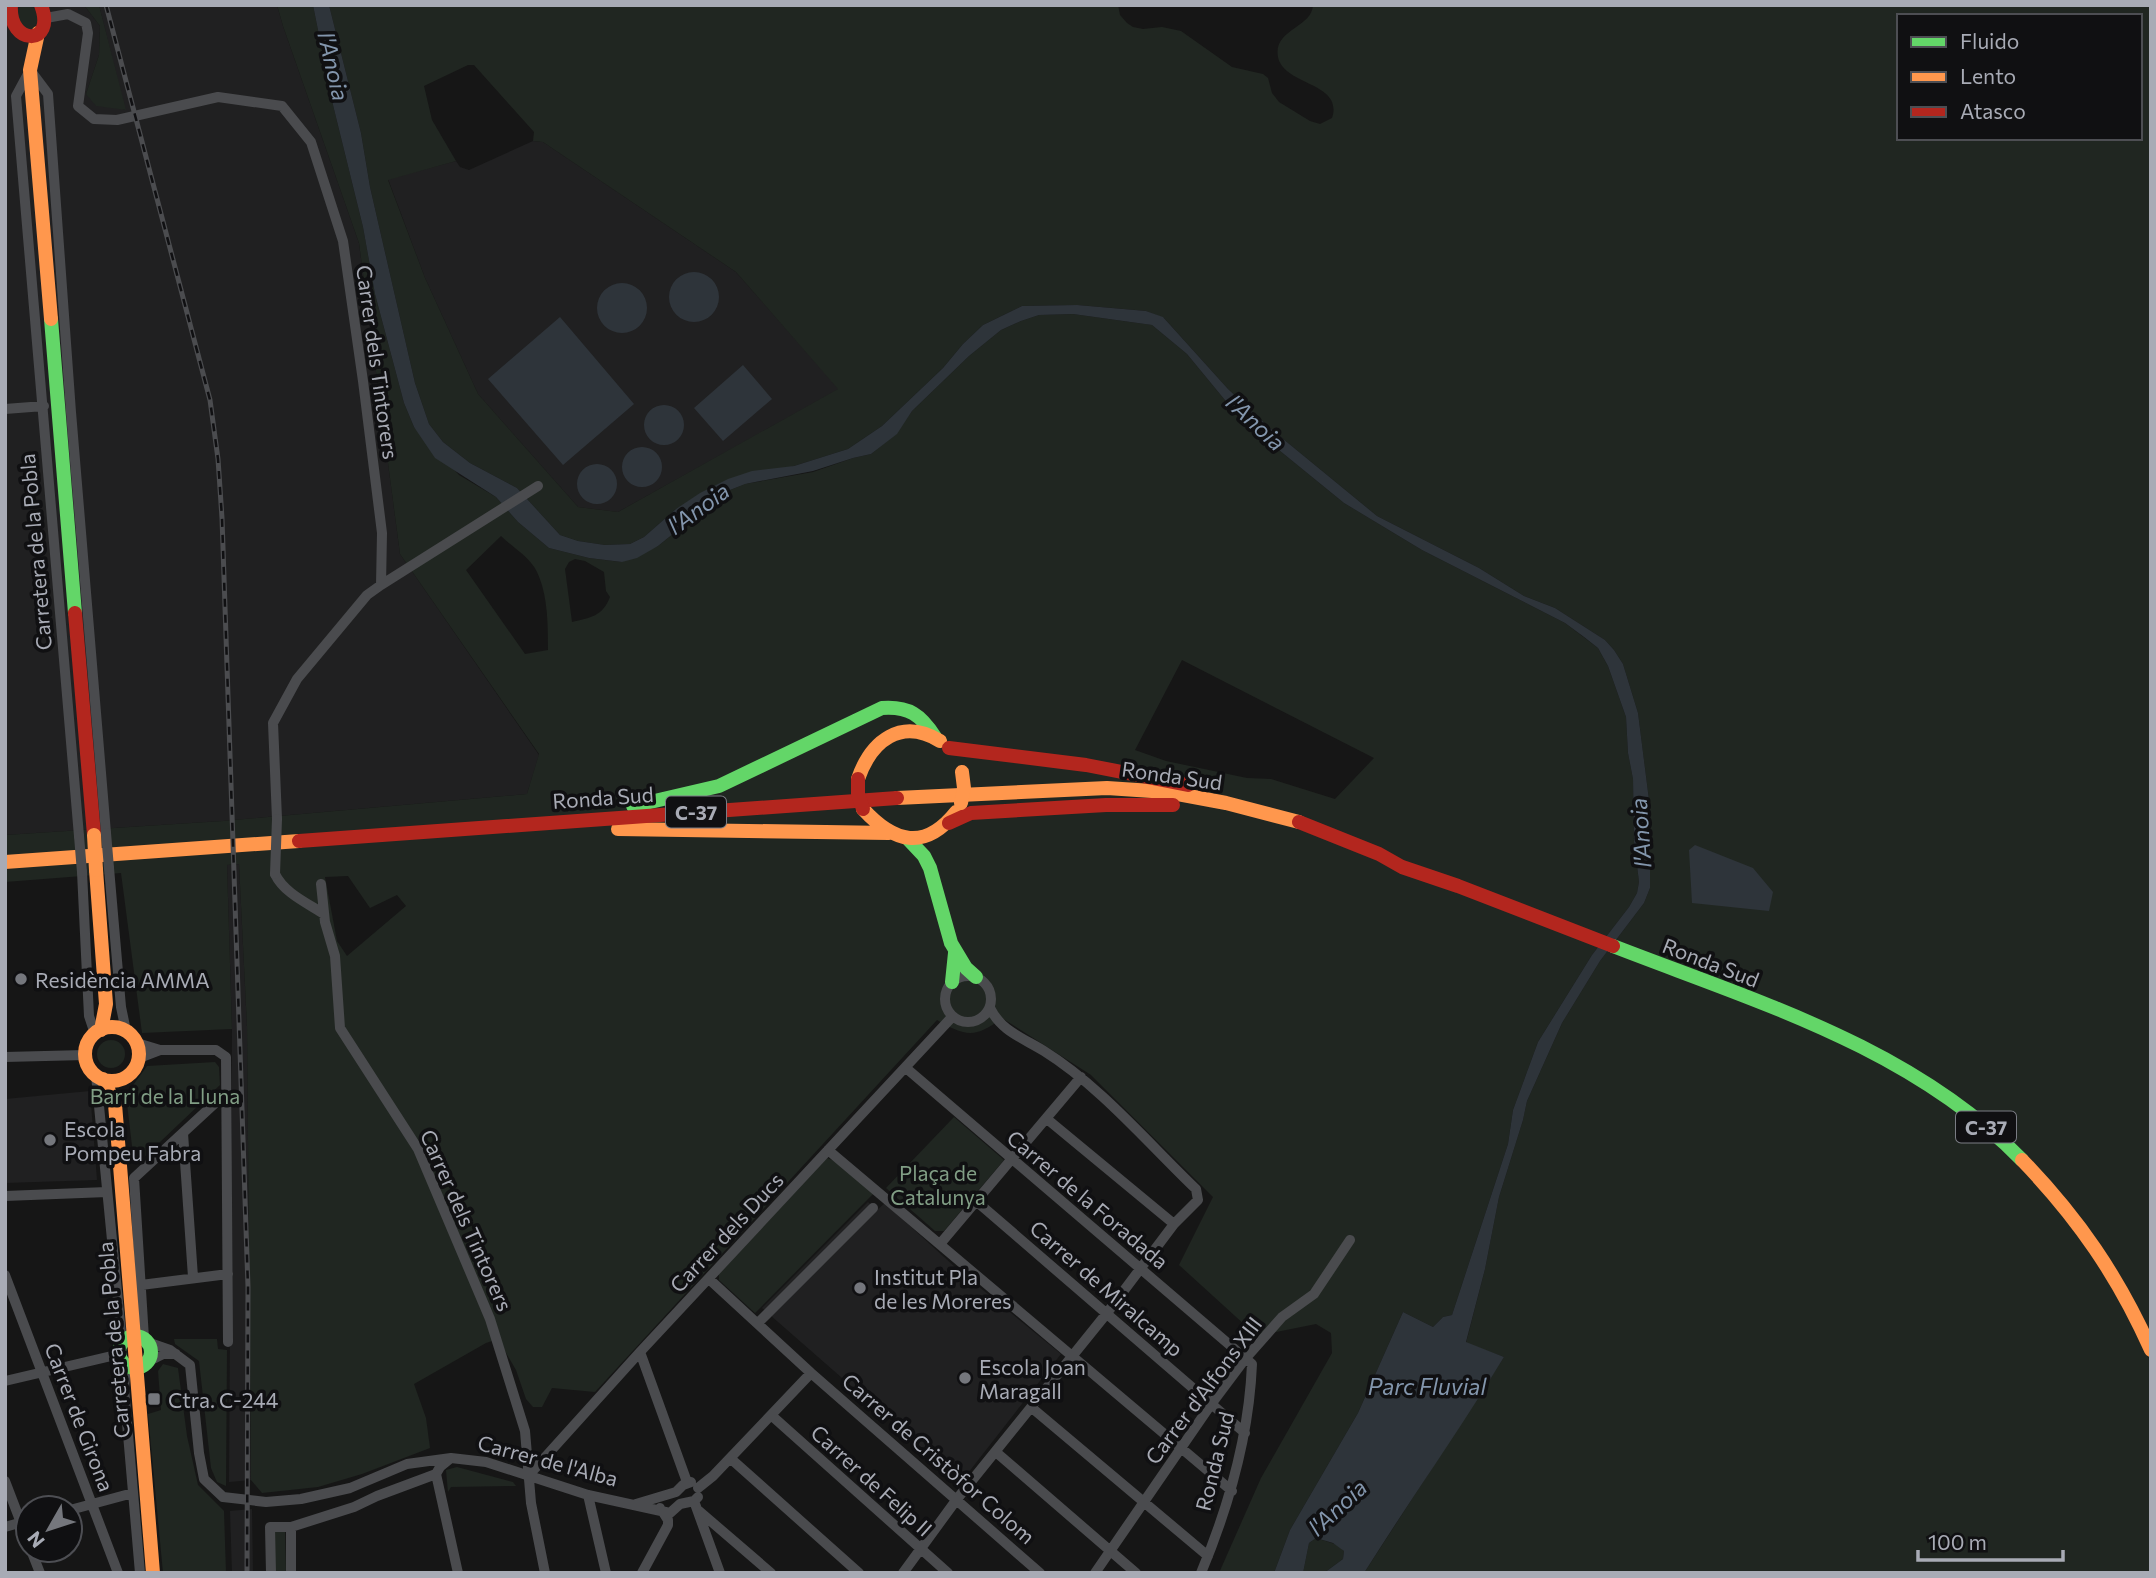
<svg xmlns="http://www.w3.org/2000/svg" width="2156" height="1578" viewBox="0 0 2156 1578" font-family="Commissioner,sans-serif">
	<rect width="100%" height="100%" fill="#161616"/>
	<path fill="#202021" d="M5,5h79l16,21 -1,29 -13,39 39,16 -26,-105h178l6,21 76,217 41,311 139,201 -12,39 -304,27 -218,14z
		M533,141l10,1 193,130 103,117 -221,123 -40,-5 -100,-113 -53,-116 -37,-99 68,-18 4,6 9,3z
		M239,864l8,162 4,454 -22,2 3,-453 -5,-164z
		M90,1091l7,89 -92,3v-84z
		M868,1202l9,8 8,-7 71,65 105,86 -100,128 -199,-174z
		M252,1509l1,64h-21l-2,-62z"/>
	<path fill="#202621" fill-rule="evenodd" d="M29,5l7,5 3,10 -7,9 -10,1 -7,-17 6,-7z
		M84,5h15l27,105 -30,-4 -10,-12 13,-39 1,-29z
		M277,5h36l20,100 30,122 12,67 29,109 10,24 45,48 37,22 22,25 31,26 40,10 32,4 37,-16 67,-54 20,-8 68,-12 40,-14 18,-4 25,-20 16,-23 57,-55 32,-26 20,-9 18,-6 34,-1 79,11 35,29 42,51 24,24 91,74 78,47 143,73 33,25 10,18 18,51 2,36 5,26 1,62 5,41 -2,11 -8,14 -37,48 -54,87 -25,68 -5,34 -56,171 -9,2 -10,10 -30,-15 -45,101 -68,117 -16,43h-55l42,-95 71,-125 -1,-20 -15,-9 -59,12 -78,-71 34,-68 -122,-122 -89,-57c-27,21 -37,18 -65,2l-342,372 -43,-4 -10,19h-9l-7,-8 -10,-29 -18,-31 -12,4 -72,41 12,34 4,30 -68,26 -44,13 -56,6 -11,-13 -4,-454 -8,-162 -12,1 5,164 -90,4 -21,-160 -116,9v-47l218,-14 304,-27 12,-40 -139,-200 -41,-311 -76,-217zM501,536c11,11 29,21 36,36 11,23 11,53 11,78l-23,4 -59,-84zM575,559l10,2 19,11 2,19 4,6c-7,19 -20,21 -38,25l-7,-53 4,-7zM1182,660l192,98 -39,41 -64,-20 -24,-1 -81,-17 -31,-11zM348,876l22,32 27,-13 9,11 -59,50 -10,-15 -12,-64z
		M329,5h789l2,10 7,8 6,4 10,2 19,-2 19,4 51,36 31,7 5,4 4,15 7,9 31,19 10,3 12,-6c12,-36 -48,-32 -54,-61 -5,-28 34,-29 35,-52h838v1568h-787l140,-216 -38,-14 19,-74 14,-72 24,-77 4,-19 35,-78 38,-62 44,-58 6,-15v-80l-12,-95 -15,-49 -9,-14 -9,-10 -50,-32 -31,-12 -45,-28 -102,-52 -106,-87 -43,-40 -64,-71 -18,-7 -69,-6 -55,1 -39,19 -20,19 -20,24 -61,58 -34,23 -54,17 -118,43 -32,28 -14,7 -25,1 -27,-4 -18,-6 -43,-47 -47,-25 -27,-21 -14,-18 -14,-41 -45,-196 -9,-54zM1899,16h241v122h-241zM468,65h6l60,67 -1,9 10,1 193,130 102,117 -220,123 -40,-5 -100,-113 -53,-116 -37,-98 68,-19 -24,-41 -8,-34z
		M97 1054a14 14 0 1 1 28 0a14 14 0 1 1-28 0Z
		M215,1062l4,5 1,18 -80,76 -6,2 -8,-68 21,-29z
		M954,1117l50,43 -60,71h-9l-49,-43z
		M827,1158l8,3 39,32 -119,120 -36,-33v-6z
		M174,1339h43l1,10 9,1 -1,136 -9,-4 -6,-14 -12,-107 -24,-17z
		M163,1364l15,4 9,68 11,49 26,26 2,62h-63l-15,-159 13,-4 -3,-39z
		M457,1467l56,15 3,4 -65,1 -3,5 -2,-22z
		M273,1531h12l1,42h-12z
		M1316,1538l22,7 6,6 -1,8 -19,14h-21l6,-30z"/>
	<path fill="#2e343a" d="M313,5h16l32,128 9,54 45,196 14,41 14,18 27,21 47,25 43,47 18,6 27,4 25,-1 14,-7 32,-28 24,-16 28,-14 24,-8 42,-5 54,-17 34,-23 61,-58 20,-24 20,-19 39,-19 55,-1 69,6 17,6 65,72 43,40 106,87 102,52 45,28 31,12 50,32 9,10 9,14 15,49 12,95v80l-6,15 -44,58 -38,62 -35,78 -4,19 -24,77 -14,72 -19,73 38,15c-45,74 -94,143 -140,216h-40l19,-14 1,-8 -11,-8 -17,-5 -7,5 -6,30h-29l16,-43 68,-117 45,-101 30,15 10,-10 9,-2 56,-171 5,-34 25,-68 54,-87 37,-48 8,-14 2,-11 -5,-41 -1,-62 -5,-26 -2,-36 -18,-51 -10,-18 -14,-11 -19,-14 -143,-73 -78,-47 -91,-74 -24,-24 -42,-51 -35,-29 -79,-11 -34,1 -18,6 -20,9 -32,26 -57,55 -15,23 -26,20 -18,4 -40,13 -68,13 -20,8 -67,54 -21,12 -15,4 -33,-4 -40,-10 -31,-26 -22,-25 -61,-39 -21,-31 -10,-24 -29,-109 -12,-67 -30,-122z
		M669 297a25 25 0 1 1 50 0a25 25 0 1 1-50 0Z
		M597 308a25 25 0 1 1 50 0a25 25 0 1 1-50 0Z
		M560,317l74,87 -71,61 -75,-86z
		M743,365l29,34 -49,42 -29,-33z
		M644 425a20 20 0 1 1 40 0a20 20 0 1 1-40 0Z
		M622 467a20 20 0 1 1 40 0a20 20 0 1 1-40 0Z
		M577 484a20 20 0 1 1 40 0a20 20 0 1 1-40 0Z
		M1695,845l58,23 20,24 -4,19 -77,-8 -3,-53z"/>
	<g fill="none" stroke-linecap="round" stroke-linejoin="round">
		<path stroke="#4a4b4e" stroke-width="10" d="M46,18l22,-4 18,9 2,10 -10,73 16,13 23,1 101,-23 64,9 29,36 32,99 20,140 19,152 -1,52 -14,10 -70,84 -24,44 4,96
			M5,409l39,-3
			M381,585l157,-99
			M79,836l-63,-740 14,-26 18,24 23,318 35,421
			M109,868l12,139 5,24
			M82,872l7,144 6,18
			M275,874c9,19 32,29 49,40
			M321,884l4,38 10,34 5,72 78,121 72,170 35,112 6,72 14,70
			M945 999a23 23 0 1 1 46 0a23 23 0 1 1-46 0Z
			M137,1043l23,7h56l10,7 2,285
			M5,1057l80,-2
			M139,1058l21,-8
			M906,1068l346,296c-3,73 -23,142 -51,209
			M96,1075l26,268
			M1047,1119l127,105
			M183,1133l10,144
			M828,1150l404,341
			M5,1196l102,-4
			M976,1201l269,232
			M940,1244l141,-167
			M5,1275l113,298
			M709,1279l102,94 229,200
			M141,1285l87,-11
			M758,1323l115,-115
			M144,1338l-10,-160 92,-85
			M147,1342l23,8 20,15 9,88 5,26 19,18 43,5 35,-3 49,-11 57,-24 44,-6 35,4 102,33 73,16
			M640,1352l47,130
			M149,1361l14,-7h13
			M126,1365l-2,23 16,185
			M5,1381l115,-27
			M1032,1408l176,148
			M771,1415l177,158
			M997,1453l139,120
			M730,1458l129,115
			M436,1474l22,99
			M529,1475l111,-123 312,-335
			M5,1481l23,60
			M698,1488l15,-12 98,-103
			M588,1495l18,78
			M694,1501l26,72
			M636,1504l40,-12 7,-7 8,-3
			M660,1508l1,3 9,2 10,-9 14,-3 4,-4
			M70,1510l63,-17
			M699,1511l72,62
			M5,1527l21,-6
			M291,1527l63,-20 23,-11 59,-22 4,-7 11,-9
			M31,1550l9,23
			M271,1573l-1,-46h21v46
			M642,1573l26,-48v-5l-5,-8
			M903,1573l54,-74 150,-186 67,-89 24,-24 -2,-11c-48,-46 -96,-103 -152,-138 -21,-13 -43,-20 -54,-43
			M1095,1573l117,-170 33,-44 37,-42 32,-23 36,-54"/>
		<path stroke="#63d668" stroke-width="14" d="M51,319l24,294
			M633,806l86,-20 163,-78c27,-2 39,7 53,29
			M908,839l16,17 6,12 21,75 15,25 10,9
			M1613,946c144,56 298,101 409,214
			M952,982l3,-29
			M119 1352a16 16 0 1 1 32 0a16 16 0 1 1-32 0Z"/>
		<path stroke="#ff974d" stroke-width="14" d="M38,33l-8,37 21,249
			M858,779c13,-38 43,-62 82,-38
			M897,798l210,-10 60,4 59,11 73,19
			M863,809c31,34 62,42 93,3
			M618,829l271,4
			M5,862l294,-21
			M96,870l10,134 -5,26
			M85 1054a27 27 0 1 1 54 0a27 27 0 1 1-54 0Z
			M103,1079l12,25 38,469
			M2022,1160c56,58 96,116 129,190"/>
		<path stroke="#b3261e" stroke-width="14" d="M11,5c-3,41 46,42 30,0
			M75,613l19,222
			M949,748l137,17 102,20
			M1299,822l80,32 23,13 56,19 155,60
			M949,823l22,-10 135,-8h67
			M299,841l598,-43"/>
		<g stroke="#4b4c4f" stroke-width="5">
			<path id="rail" d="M106,5l104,395 8,59 4,59 26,769 -1,286"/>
		</g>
		<use href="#rail" stroke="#101012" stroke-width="2.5" stroke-dasharray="8" stroke-linecap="butt"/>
		<path stroke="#4a4b4e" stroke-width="10" d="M106,833l3,35
			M79,836l3,36
			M275,874l2,-55"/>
		<path stroke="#ff974d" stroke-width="14" d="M961,803l3,-15 -2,-16
			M94,835l2,35"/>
		<path stroke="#b3261e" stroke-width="14" d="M858,779v15l5,15"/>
	</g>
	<g fill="#75777d" stroke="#101012" stroke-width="2.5">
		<circle cx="21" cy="979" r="7"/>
		<circle cx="50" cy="1140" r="7"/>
		<circle cx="860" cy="1288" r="7"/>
		<circle cx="965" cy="1378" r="7"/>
		<rect x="147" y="1392" width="14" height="14" rx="3.5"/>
	</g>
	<g text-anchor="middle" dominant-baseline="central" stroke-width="7" stroke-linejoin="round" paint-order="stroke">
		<g fill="#101012" stroke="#7a7c84" stroke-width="2">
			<rect x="666" y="796.5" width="60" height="31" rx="5"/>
			<rect x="1956" y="1111.5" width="60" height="31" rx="5"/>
		</g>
		<g font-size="19" font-weight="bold" fill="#a8abb5">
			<text x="696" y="812">C-37</text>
			<text x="1986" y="1127">C-37</text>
		</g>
		<g font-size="21" fill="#a8abb5" stroke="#101012">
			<text transform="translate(378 362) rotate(82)">Carrer dels Tintorers</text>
			<text transform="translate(35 552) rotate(-95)">Carretera de la Pobla</text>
			<text transform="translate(1172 775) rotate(8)">Ronda Sud</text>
			<text transform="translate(603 797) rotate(-4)">Ronda Sud</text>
			<text transform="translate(1711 962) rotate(21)">Ronda Sud</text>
			<text transform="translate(1088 1199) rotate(40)">Carrer de la Foradada</text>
			<text transform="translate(467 1220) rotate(66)">Carrer dels Tintorers</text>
			<text transform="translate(726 1232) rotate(-47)">Carrer dels Ducs</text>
			<text transform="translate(1107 1288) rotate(41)">Carrer de Miralcamp</text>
			<text transform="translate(113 1340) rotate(-95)">Carretera de la Pobla</text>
			<text transform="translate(1203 1390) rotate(-53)">Carrer d'Alfons XIII</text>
			<text transform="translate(80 1417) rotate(69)">Carrer de Girona</text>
			<text transform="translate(939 1458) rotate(41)">Carrer de Cristòfor Colom</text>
			<text transform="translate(548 1460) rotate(15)">Carrer de l'Alba</text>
			<text transform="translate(1214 1461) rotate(-76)">Ronda Sud</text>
			<text transform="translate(872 1480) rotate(42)">Carrer de Felip II</text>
		</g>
		<g font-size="21" fill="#a8abb5" stroke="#101012" text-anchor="start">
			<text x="35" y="979">Residència AMMA</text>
			<text x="64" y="1128">Escola<tspan x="64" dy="24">Pompeu Fabra</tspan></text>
			<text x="874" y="1276">Institut Pla<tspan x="874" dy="24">de les Moreres</tspan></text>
			<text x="979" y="1366">Escola Joan<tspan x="979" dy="24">Maragall</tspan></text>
			<text x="168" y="1399">Ctra. C-244</text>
		</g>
		<g font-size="21" fill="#819e85" stroke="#101012">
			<text x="165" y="1095">Barri de la Lluna</text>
			<text x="938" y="1172">Plaça de<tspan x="938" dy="24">Catalunya</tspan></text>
		</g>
		<g font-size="23" font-style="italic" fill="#8396ad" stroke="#101012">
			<text transform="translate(334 66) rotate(77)">l'Anoia</text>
			<text transform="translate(1256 422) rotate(43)">l'Anoia</text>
			<text transform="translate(698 508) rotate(-36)">l'Anoia</text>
			<text transform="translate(1640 833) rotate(-94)">l'Anoia</text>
			<text x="1427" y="1386">Parc Fluvial</text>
			<text transform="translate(1337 1507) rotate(-43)">l'Anoia</text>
		</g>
	</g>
	<rect width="2156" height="1578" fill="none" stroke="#a8abb5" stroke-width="14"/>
	<rect x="1897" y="14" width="245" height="126" fill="#101012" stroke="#4d4e53" stroke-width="2"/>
	<rect x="1911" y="37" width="35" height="10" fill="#63d668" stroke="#4d4e53" stroke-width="2"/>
	<text x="1960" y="49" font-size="21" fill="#a8abb5">Fluido</text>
	<rect x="1911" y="72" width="35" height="10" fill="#ff974d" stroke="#4d4e53" stroke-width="2"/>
	<text x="1960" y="84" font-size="21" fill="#a8abb5">Lento</text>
	<rect x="1911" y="107" width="35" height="10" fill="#b3261e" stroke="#4d4e53" stroke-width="2"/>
	<text x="1960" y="119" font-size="21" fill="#a8abb5">Atasco</text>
	<g transform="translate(49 1529) rotate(231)"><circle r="33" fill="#101012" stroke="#4d4e53" stroke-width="2"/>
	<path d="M0-5L12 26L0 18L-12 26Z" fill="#75777d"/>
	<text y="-10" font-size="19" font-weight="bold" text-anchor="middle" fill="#a8abb5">N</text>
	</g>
	<path d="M1918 1550v10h145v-10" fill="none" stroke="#a8abb5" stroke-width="3.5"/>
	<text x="1928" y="1550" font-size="21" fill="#a8abb5" stroke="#101012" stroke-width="5" paint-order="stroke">100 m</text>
</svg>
